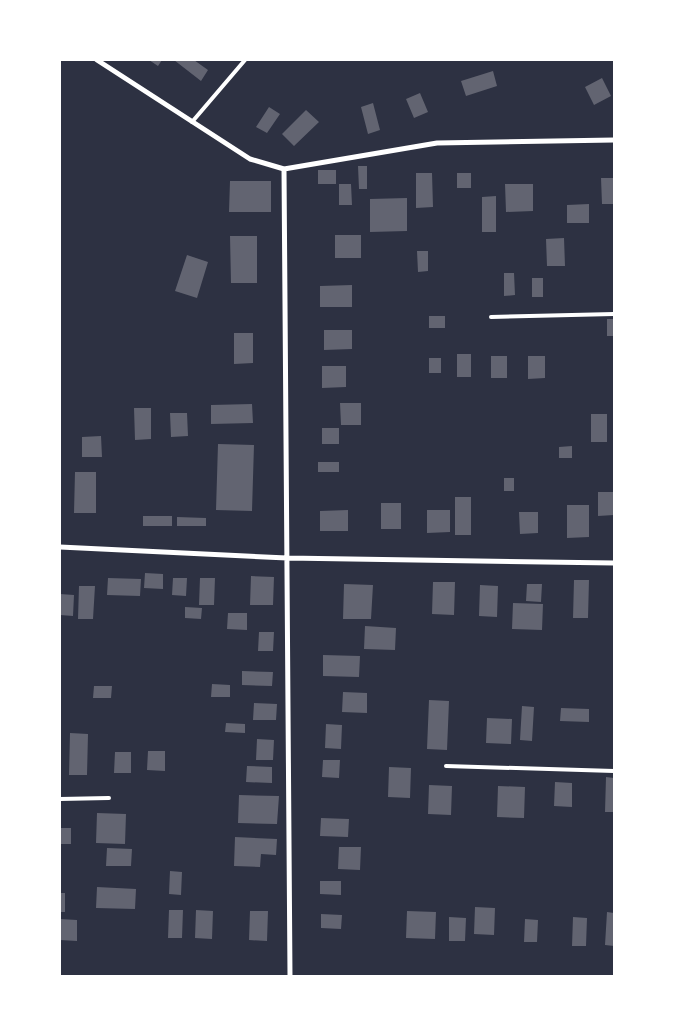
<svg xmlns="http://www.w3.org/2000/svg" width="674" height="1036" viewBox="0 0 674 1036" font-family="'DejaVu Sans',sans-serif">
	<rect width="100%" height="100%" fill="#2d3142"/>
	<path fill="#626471" d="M149,60h13l-4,6z
		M174,60h20l14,10 -7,11z
		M493,71l4,15 -31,10 -5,-15z
		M602,78l9,18 -17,9 -9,-18z
		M420,93l8,19 -14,6 -8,-19z
		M373,103l7,27 -12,4 -7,-27z
		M269,107l11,7 -13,19 -11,-6z
		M306,110l13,12 -25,24 -12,-12z
		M358,166h9v23h-8z
		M318,170h18v14h-18z
		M416,173h16l1,34 -17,1z
		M457,173h14v15h-14z
		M601,178h13v26h-12z
		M230,181h41v31h-42z
		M339,184h12l1,21h-13z
		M505,184h28v27l-27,1z
		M496,196v36h-14v-35z
		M407,198v33l-37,1v-33z
		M589,204v19h-22v-18z
		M335,235h26v23h-26z
		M230,236h27v47h-26z
		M564,238l1,28h-18l-1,-27z
		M417,251h11v20l-10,1z
		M187,255l21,7 -11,36 -22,-7z
		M504,273h10l1,22 -11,1z
		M532,278h11v19h-11z
		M352,285v22h-32v-21z
		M429,316h16v12h-16z
		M607,319h7v17h-7z
		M324,330h28v19l-28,1z
		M234,333h19v30l-19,1z
		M457,354h14v23h-14z
		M491,356h16v22h-16z
		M528,356h17v22l-17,1z
		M429,358h12v15h-12z
		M322,366h24v21l-24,1z
		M340,403h21v22h-20z
		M252,404l1,19 -42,1v-19z
		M134,408h17v31l-16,1z
		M170,413h17l1,23 -17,1z
		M591,414h16v28h-16z
		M322,428h17v16h-17z
		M101,436l1,21h-20v-20z
		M218,444l36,1 -2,66 -36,-1z
		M572,446v12h-13v-11z
		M318,462h21v10h-21z
		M75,472h21v41h-22z
		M504,478h10v13h-10z
		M598,492h16v23l-16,1z
		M455,497h16v38h-16z
		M381,503h20v26h-20z
		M567,505h22v32l-22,1z
		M348,510v21h-28v-20z
		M427,510h23v22l-23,1z
		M519,512h19v21l-18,1z
		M143,516h29v10h-29z
		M177,517l29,1v8h-29z
		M145,573l18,1v15l-19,-1z
		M251,576l23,1 -1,28h-23z
		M108,578l33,1 -1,17 -33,-1z
		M173,578h14l-1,18 -14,-1z
		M200,578h15l-1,27h-15z
		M574,580h15l-1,38h-15z
		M433,582h22l-1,33 -22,-1z
		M344,584l29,1 -2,34h-28z
		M527,584h15l-1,18 -15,-1z
		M480,585l18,1 -1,31 -18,-1z
		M79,586h16l-2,33h-15z
		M60,594l14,1 -1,21 -13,-1z
		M513,603l30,1 -1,26 -30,-1z
		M185,607l17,1 -1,11 -16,-1z
		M228,613h19v17l-20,-1z
		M365,626l31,2 -1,22 -31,-1z
		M259,632h15l-1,19h-15z
		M323,655l37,1 -1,21 -36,-1z
		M242,671l31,1 -1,14 -30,-1z
		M212,684l18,1v12h-19z
		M94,686h18l-1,12h-18z
		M343,692l24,1v20l-25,-1z
		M429,700l20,1 -2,49 -20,-1z
		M254,703l23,1 -1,16h-23z
		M522,706l12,1 -2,34 -12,-1z
		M561,708l28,1v13l-29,-1z
		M487,718l25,1 -1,25 -25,-1z
		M226,723l19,1v9l-20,-1z
		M326,724l16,1 -1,24 -16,-1z
		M70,733l18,1 -1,41h-18z
		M257,739l17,1 -1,20h-17z
		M148,751h17v20l-18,-1z
		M115,752h16v21h-17z
		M323,760h17l-1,18 -17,-1z
		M247,766l25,1v16l-26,-1z
		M389,767l22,1 -1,30 -22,-1z
		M606,777l8,1v34h-9z
		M555,782l17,1v24l-18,-1z
		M429,785l23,1 -1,29 -23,-1z
		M498,786l27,1 -1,31 -27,-1z
		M239,795l40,1 -2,28 -39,-1z
		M97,813l29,1 -1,30 -29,-1z
		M321,818l28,1 -1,18 -28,-1z
		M60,828h11v16h-11z
		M235,837l42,2 -1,16 -15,-1 -1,13 -26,-1z
		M339,847h22l-1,23 -22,-1z
		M107,848l25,1 -1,17h-25z
		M170,871l12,1 -1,23 -12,-1z
		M320,881h21v14l-21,-1z
		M97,887l39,2 -1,20 -39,-1z
		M60,893h5v19h-5z
		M475,907l20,1 -1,27 -20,-1z
		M169,910h14l-1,28h-14z
		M196,910l17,1 -1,28 -17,-1z
		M250,911h18l-1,30 -18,-1z
		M407,911l29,1 -1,27 -29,-1z
		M607,912l7,1v33l-9,-1z
		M321,914l21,1 -1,14 -20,-1z
		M449,917l17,1 -1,23h-16z
		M573,917l14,1 -1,28h-14z
		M60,919l17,1v21l-17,-1z
		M525,919l13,1 -1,22h-13z"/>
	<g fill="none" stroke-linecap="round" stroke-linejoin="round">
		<path stroke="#fff" stroke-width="4" d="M192,122l53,-62
			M491,317l123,-3
			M446,766l168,5
			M60,799l49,-1"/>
		<path stroke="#fff" stroke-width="5" d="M97,60l153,99 34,10 153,-26 177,-3
			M284,169l6,807
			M60,547l227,11 327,5"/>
	</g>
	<rect width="674" height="1036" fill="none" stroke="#ffffff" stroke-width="122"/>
</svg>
